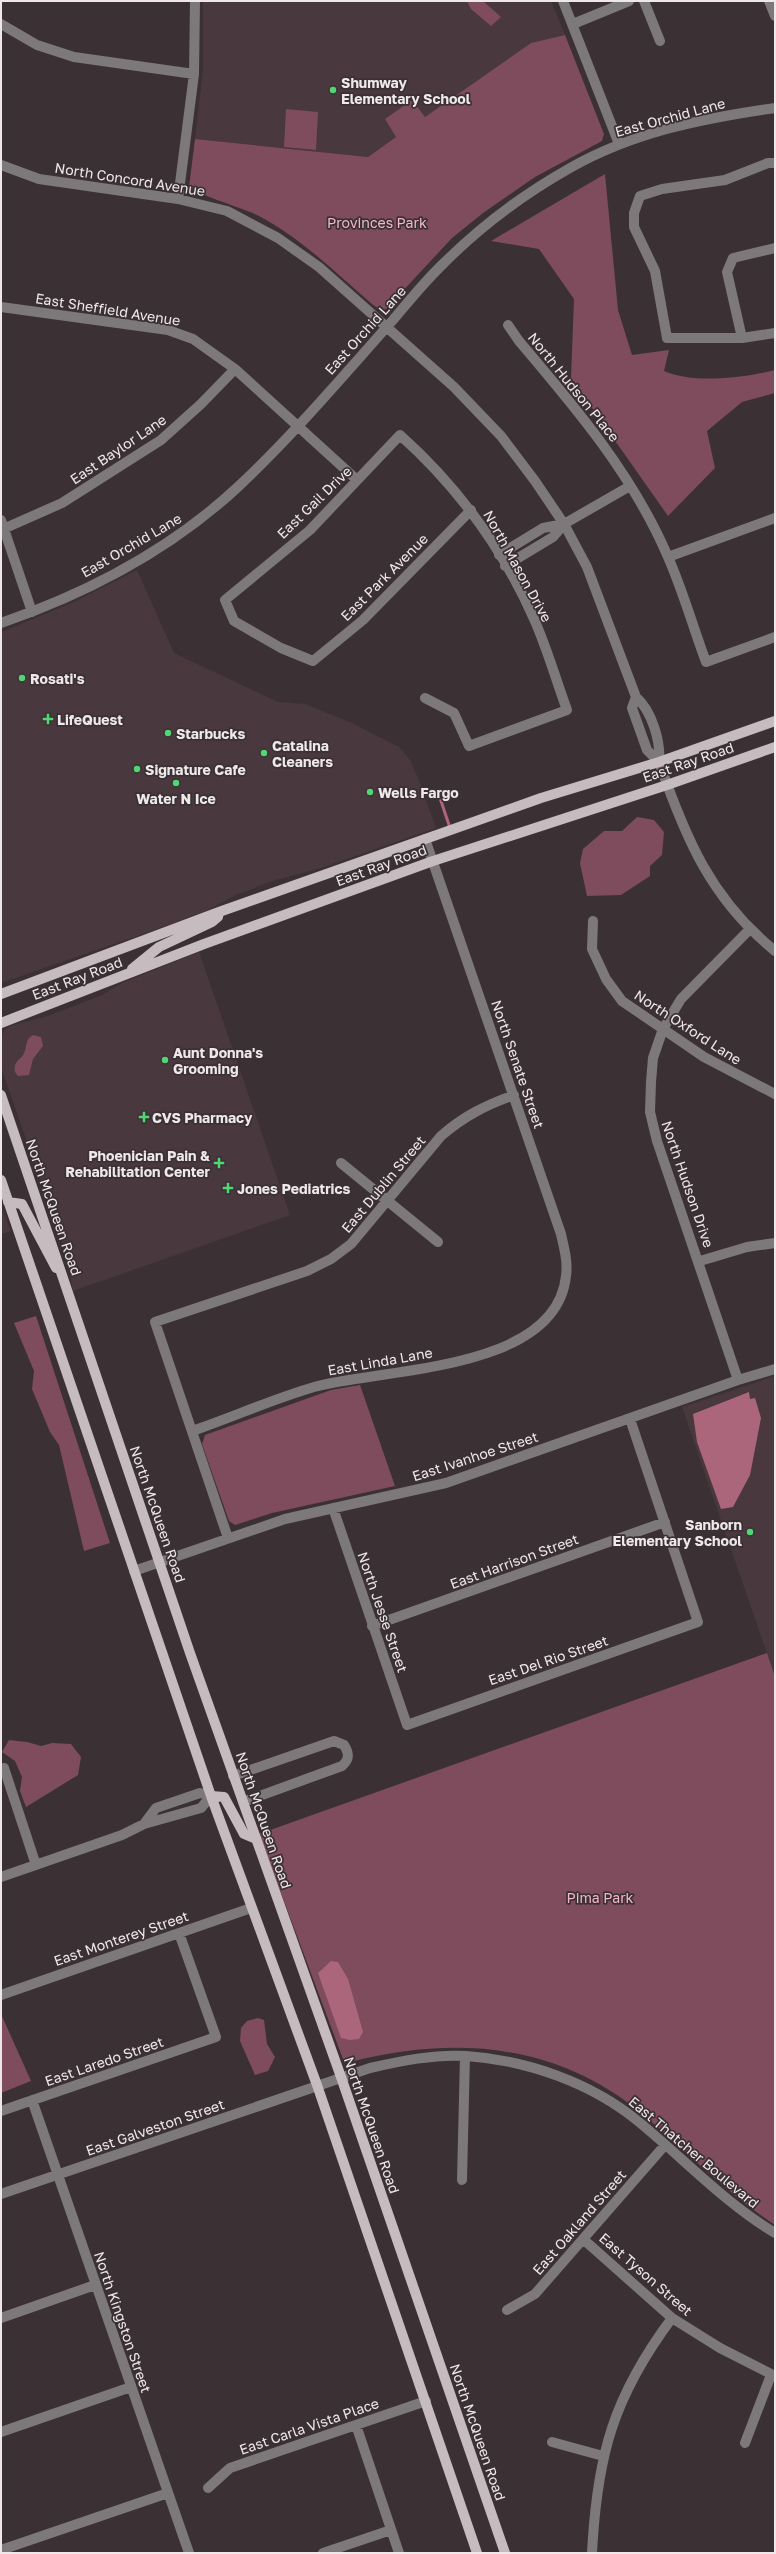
<svg xmlns="http://www.w3.org/2000/svg" width="776" height="2554" viewBox="0 0 776 2554" font-family="'Golos Text',sans-serif">
	<rect width="100%" height="100%" fill="#3b3134"/>
	<path fill="#49383d" d="M203,1h348l14,34 -34,8 -163,114 -173,-18 8,-69z
		M137,570l37,83 104,49 27,2 47,19 47,24 11,13 9,20 17,48 -112,39 -55,15 -35,14 -28,15 -69,25 -136,47v-351l71,-29z
		M199,952l91,263 -217,76 -6,-34 -66,-190v-30l3,-7 9,-5 32,-8 55,-21 24,-14z
		M1,1206l10,25 -10,3z
		M775,1376v301l-93,-270z"/>
	<path fill="#7e4c5c" d="M467,1h16l18,16 -10,9 -20,-17z
		M565,35l39,99 -2,7 -67,36 -52,36 -31,25 -66,71h-7l-7,-5c-36,-31 -71,-66 -113,-88 -13,-7 -64,-22 -70,-29l6,-48 173,18 28,-20 -11,-18 27,-19 13,17 106,-74z
		M286,109l32,3 -2,38 -32,-3z
		M605,174l13,136 14,45 37,-5 -5,21c29,13 80,7 111,-1v23l-33,9 -35,29 8,37 -47,48 -97,-138 3,-79 -35,-50 -48,-8z
		M637,817l17,3 10,12 -2,23 -12,11v10l-29,19 -34,1 -7,-33 3,-14 21,-18h18z
		M33,1035l8,2 2,9 -10,13 -4,16 -11,1 -3,-4c-2,-10 4,-11 8,-17 5,-8 1,-15 10,-20z
		M36,1316l74,227 -26,8 -25,-106 -9,-13 -18,-43 2,-18 -20,-48z
		M360,1385l35,101 -123,27 -37,12 -6,-4 -27,-77 3,-9 126,-45z
		M767,1653l8,24v548c-49,-32 -89,-75 -134,-112 -86,-71 -188,-77 -291,-51l-7,-3 -84,-225z
		M9,1740l18,2 14,4 11,-3 19,1 10,13 -3,18 -52,32 -6,-16 2,-14 -7,-16 -13,-9z
		M1,2014l30,67 -30,12z
		M258,2018l6,2 3,24 8,13 -7,14 -13,4 -15,-34 1,-13 6,-7z"/>
	<path fill="#ab667c" d="M749,1392l1,7 5,-1 6,20 -11,57 -17,32 -12,2 -24,-67 -4,-28z
		M331,1961l7,1 10,17 15,53 -4,7 -9,1 -9,-2 -23,-65z"/>
	<g fill="none" stroke-linecap="round" stroke-linejoin="round">
		<path stroke="#ab667c" stroke-width="3" d="M438,792l11,33"/>
		<path stroke="#7d7879" stroke-width="10" d="M563,1l56,143
			M644,1l16,40
			M769,1l6,15
			M1,24l36,21 37,12 120,17
			M573,24l56,-23
			M775,163h-7l-43,17 -63,9 -22,7 -6,17v14l21,44 12,67h75l33,-5
			M1,165l38,14 139,20 49,12 51,27 41,29 135,120 47,49 34,45 29,43 23,43 49,130c16,14 25,45 23,65 27,77 52,137 116,189
			M178,199l16,-125 1,-73
			M1,307l167,23 25,9 42,30 122,111
			M508,325l11,16c57,67 114,134 149,216 15,34 25,70 38,105l69,-25
			M742,338l-15,-66 6,-14 42,-10
			M1,520l31,92
			M1,530l61,-27 99,-63 40,-36 34,-35
			M499,555l44,-27 21,-4 66,-38
			M668,557l107,-39
			M505,566l48,-29 11,-13
			M1,623c87,-30 172,-75 239,-138 54,-51 103,-109 153,-165 16,-19 32,-39 51,-57 37,-37 80,-69 126,-95 63,-36 134,-50 205,-60
			M636,697l-4,11 15,42 12,12
			M425,698l29,15 15,33 98,-36c-11,-30 -20,-62 -33,-91 -31,-70 -77,-133 -134,-184l-90,95 -85,70 9,21 47,27 32,13 50,-41 108,-110
			M593,921l-1,28 14,30 16,22 82,56 71,37
			M341,1163l97,79
			M700,1261l47,-14 28,-4
			M738,1380l-81,-239 -7,-29 1,-30 2,-24 10,-29 18,-30 68,-69
			M192,1431c41,-14 81,-32 122,-44 69,-19 242,-15 252,-111 2,-15 -2,-28 -5,-42l-136,-395
			M333,1508l74,217 291,-103 -68,-203
			M228,1538l-73,-216 152,-51 24,-12 20,-15 90,-108c23,-20 45,-31 73,-41
			M134,1571l151,-52 161,-36 292,-103 37,-11
			M372,1626l293,-104
			M1,1770l3,-2 32,97
			M233,1776l101,-35 10,4c5,8 6,14 -2,21l-99,36
			M1,1877l121,-42 22,-11 57,-16 10,-12 -11,-3 -44,15 -12,16
			M1,1995l250,-87
			M32,2100l157,453
			M1,2111l215,-74 -37,-104
			M462,2180l3,-124
			M1,2194l369,-126c31,-7 64,-14 96,-12 61,4 126,27 173,66 45,37 86,81 136,111
			M583,2239l89,79 48,30 55,28
			M507,2310l28,-16 130,-149
			M1,2318l94,-33
			M356,2425l43,128
			M1,2432l130,-45
			M552,2442l51,14
			M745,2443l26,-68
			M208,2488l22,-20 196,-67
			M1,2550l167,-57
			M323,2553l68,-23
			M592,2553c5,-97 21,-156 80,-235"/>
		<path stroke="#c6bbbe" stroke-width="10" d="M132,969l27,-22 53,-25 6,-5 1,-5
			M1,994l218,-82 322,-114 118,-36 116,-41
			M1,1023l203,-79 229,-83 234,-76 108,-38
			M1,1095l189,558 151,424 164,476
			M1,1180l210,616 106,289 160,468
			M8,1202l14,2 34,64
			M211,1796l13,1 20,37 12,5"/>
	</g>
	<g fill="#51d674" stroke="#3b3134" stroke-width="1.5">
		<circle cx="333" cy="90" r="4"/>
		<circle cx="22" cy="678" r="4"/>
		<path d="M46 713h4v4h4v4h-4v4h-4v-4h-4v-4h4z"/>
		<circle cx="168" cy="733" r="4"/>
		<circle cx="264" cy="753" r="4"/>
		<circle cx="137" cy="769" r="4"/>
		<circle cx="176" cy="783" r="4"/>
		<circle cx="370" cy="792" r="4"/>
		<circle cx="165" cy="1060" r="4"/>
		<path d="M142 1111h4v4h4v4h-4v4h-4v-4h-4v-4h4z"/>
		<path d="M217 1157h4v4h4v4h-4v4h-4v-4h-4v-4h4z"/>
		<path d="M226 1182h4v4h4v4h-4v4h-4v-4h-4v-4h4z"/>
		<circle cx="750" cy="1532" r="4"/>
	</g>
	<g text-anchor="middle" dominant-baseline="central" stroke-width="3.5" stroke-linejoin="round" paint-order="stroke">
		<g font-size="14" font-weight="bold" fill="#efe8ea" stroke="#3b3134" text-anchor="start">
			<text x="341" y="82">Shumway<tspan x="341" dy="16">Elementary School</tspan></text>
			<text x="30" y="678">Rosati's</text>
			<text x="57" y="719">LifeQuest</text>
			<text x="176" y="733">Starbucks</text>
			<text x="272" y="745">Catalina<tspan x="272" dy="16">Cleaners</tspan></text>
			<text x="145" y="769">Signature Cafe</text>
			<text x="378" y="792">Wells Fargo</text>
			<text x="176" y="798" text-anchor="middle">Water N Ice</text>
			<text x="173" y="1052">Aunt Donna's<tspan x="173" dy="16">Grooming</tspan></text>
			<text x="152" y="1117">CVS Pharmacy</text>
			<text x="210" y="1155" text-anchor="end">Phoenician Pain &amp;<tspan x="210" dy="16">Rehabilitation Center</tspan></text>
			<text x="237" y="1188">Jones Pediatrics</text>
			<text x="742" y="1524" text-anchor="end">Sanborn<tspan x="742" dy="16">Elementary School</tspan></text>
		</g>
		<g font-size="14" fill="#efe8ea" stroke="#3b3134">
			<text transform="translate(670 117) rotate(-15)">East Orchid Lane</text>
			<text transform="translate(130 179) rotate(9)">North Concord Avenue</text>
			<text transform="translate(108 309) rotate(9)">East Sheffield Avenue</text>
			<text transform="translate(365 330) rotate(-48)">East Orchid Lane</text>
			<text transform="translate(574 387) rotate(51)">North Hudson Place</text>
			<text transform="translate(118 449) rotate(-34)">East Baylor Lane</text>
			<text transform="translate(314 502) rotate(-44)">East Gail Drive</text>
			<text transform="translate(131 545) rotate(-30)">East Orchid Lane</text>
			<text transform="translate(518 566) rotate(61)">North Mason Drive</text>
			<text transform="translate(384 577) rotate(-45)">East Park Avenue</text>
			<text transform="translate(688 762) rotate(-19)">East Ray Road</text>
			<text transform="translate(381 865) rotate(-20)">East Ray Road</text>
			<text transform="translate(77 978) rotate(-21)">East Ray Road</text>
			<text transform="translate(688 1027) rotate(33)">North Oxford Lane</text>
			<text transform="translate(518 1064) rotate(71)">North Senate Street</text>
			<text transform="translate(383 1184) rotate(-50)">East Dublin Street</text>
			<text transform="translate(688 1184) rotate(71)">North Hudson Drive</text>
			<text transform="translate(54 1207) rotate(71)">North McQueen Road</text>
			<text transform="translate(380 1361) rotate(-10)">East Linda Lane</text>
			<text transform="translate(475 1456) rotate(-18)">East Ivanhoe Street</text>
			<text transform="translate(158 1514) rotate(71)">North McQueen Road</text>
			<text transform="translate(514 1561) rotate(-20)">East Harrison Street</text>
			<text transform="translate(383 1612) rotate(71)">North Jesse Street</text>
			<text transform="translate(548 1660) rotate(-19)">East Del Rio Street</text>
			<text transform="translate(264 1820) rotate(71)">North McQueen Road</text>
			<text transform="translate(121 1938) rotate(-19)">East Monterey Street</text>
			<text transform="translate(104 2061) rotate(-19)">East Laredo Street</text>
			<text transform="translate(372 2125) rotate(71)">North McQueen Road</text>
			<text transform="translate(155 2127) rotate(-19)">East Galveston Street</text>
			<text transform="translate(694 2152) rotate(40)">East Thatcher Boulevard</text>
			<text transform="translate(579 2222) rotate(-49)">East Oakland Street</text>
			<text transform="translate(646 2274) rotate(41)">East Tyson Street</text>
			<text transform="translate(123 2322) rotate(71)">North Kingston Street</text>
			<text transform="translate(309 2426) rotate(-19)">East Carla Vista Place</text>
			<text transform="translate(478 2432) rotate(71)">North McQueen Road</text>
		</g>
		<g font-size="14" fill="#f5b8ca" stroke="#3b3134">
			<text x="377" y="222">Provinces Park</text>
			<text x="600" y="1897">Pima Park</text>
		</g>
	</g>
	<rect width="776" height="2554" fill="none" stroke="#efe8ea" stroke-width="4"/>
</svg>
